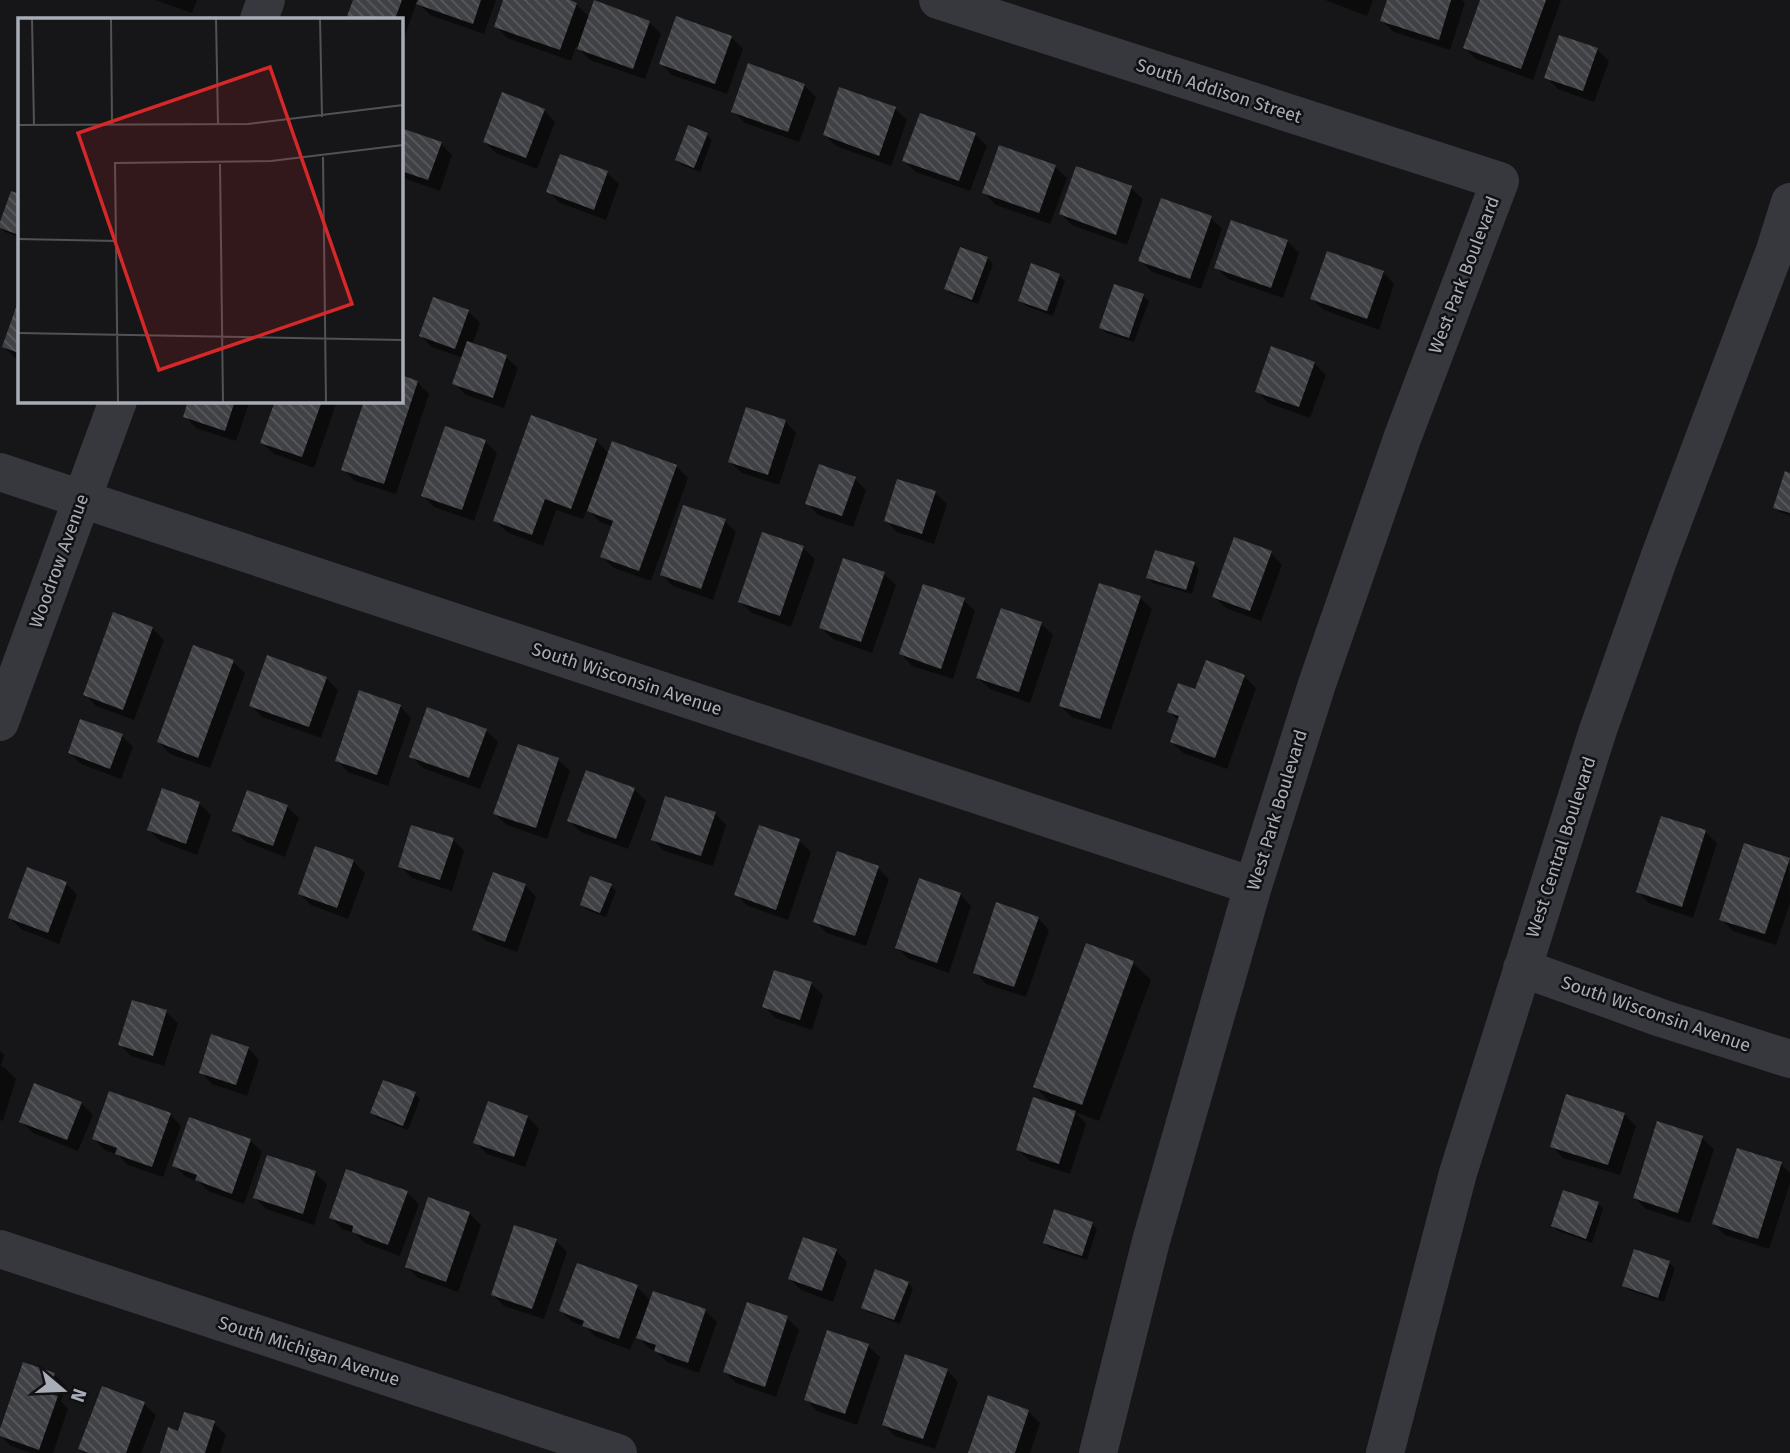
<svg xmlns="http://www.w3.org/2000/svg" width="1790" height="1453" viewBox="0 0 1790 1453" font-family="'Fira Sans',sans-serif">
	<defs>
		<pattern id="building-back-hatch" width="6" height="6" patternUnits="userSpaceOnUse" patternTransform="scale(1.75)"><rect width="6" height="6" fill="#404145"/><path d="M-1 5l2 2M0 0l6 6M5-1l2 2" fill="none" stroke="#595a5e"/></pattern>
	</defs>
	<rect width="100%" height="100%" fill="#161618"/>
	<path fill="#0007" d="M155,0h42l-5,13z
		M355,0h141l-12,34 -54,-19 -13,-13 -16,44v-27h-53z
		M505,0h59l12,4 14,14 59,4 12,12 -16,45 -55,-19 -14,-14 -5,15 -64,-23 -11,-12z
		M1325,0h48l-6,16z
		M1389,0h73l3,3 -15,47 -56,-18 -12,-11z
		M1482,0h79l-28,80 -57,-21 -11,-11z
		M731,37l12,12 -16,45 -55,-19 -11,-11z
		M1597,50l12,11 -15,41 -36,-13 -12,-12z
		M804,85l12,12 -17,45 -54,-19 -12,-12z
		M841,89l54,20 12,11 -16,46 -55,-20 -11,-11z
		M544,110l11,12 -18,47 -41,-16 -11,-11z
		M401,130l40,14 11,11 -12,36 -39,-14z
		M975,134l12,12 -17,45 -54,-19 -12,-11z
		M707,135l5,5 -12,32 -18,-7 -5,-5z
		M1055,167l12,11 -17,46 -54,-19 -12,-12z
		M607,173l12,11 -13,36 -46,-17 -12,-12z
		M1131,188l12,11 -16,46 -55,-20 -11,-11z
		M12,194l7,2v41l-14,-5 -5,-5z
		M1211,218l11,11 -21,60 -49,-17 -12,-12z
		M1287,241l12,12 -16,45 -55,-19 -12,-12z
		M987,258l6,6 -15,40 -26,-10 -6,-5z
		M1383,272l11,12 -15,46 -55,-20 -12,-11z
		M1059,275l6,6 -12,35 -27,-10 -6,-5z
		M1143,296l6,5 -15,41 -28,-9 -5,-6z
		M19,304v56l-4,-2 -11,-11z
		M468,311l12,12 -8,22 34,12 12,11 -14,40 -38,-13 -12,-12 9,-25 -31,-11 -11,-11z
		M1314,363l12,12 -16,43 -42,-15 -11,-12z
		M401,377l16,5 12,12 -33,100 -41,-13 -12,-12 23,-68h35z
		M190,401h60l-14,40 -40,-13 -11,-12z
		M277,401h60l-23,67 -40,-14 -12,-11z
		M785,421l11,12 -17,52 -37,-12 -12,-11z
		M446,428l39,14 12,11 -23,68 -40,-14 -11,-11z
		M596,440l13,14 67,12 12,12 -37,103 -37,-13 -12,-11 11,-30 -13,-5 -13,-13 -4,10 -27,-9 -13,36 -36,-14 -12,-11z
		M1790,475v41l-10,-4 -5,-5z
		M855,479l11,11 -13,37 -35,-12 -11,-12z
		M935,493l12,11 -13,40 -37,-12 -11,-11z
		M725,521l11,11 -23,68 -40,-14 -11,-11z
		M803,548l12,11 -24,68 -39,-14 -12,-11z
		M1271,553l11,12 -21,56 -35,-13 -12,-12z
		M1194,564l5,5 -7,25 -39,-11 -5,-5z
		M884,574l12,11 -24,68 -39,-14 -12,-11z
		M1140,598l12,11 -41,121 -39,-13 -11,-11z
		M964,600l11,11 -22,68 -41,-13 -11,-12z
		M1041,624l12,11 -23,68 -40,-14 -12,-11z
		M152,628l12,12 -30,80 -38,-14 -11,-12z
		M233,662l12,11 -35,95 -40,-14 -11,-12z
		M1244,676l12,12 -29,81 -44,-16 -11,-11 7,-21 -10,-10 27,-20z
		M326,678l12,12 -17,48 -59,-21 -11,-12z
		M400,706l11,12 -23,68 -40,-14 -11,-12z
		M486,731l12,11 -18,47 -57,-21 -12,-12z
		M122,736l11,11 -12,32 -40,-15 -11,-11z
		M558,760l12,11 -23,68 -40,-14 -12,-11z
		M634,789l12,12 -18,48 -47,-17 -12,-11z
		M199,803l12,12 -14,40 -37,-14 -11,-11z
		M287,807l12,11 -14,39 -39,-15 -12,-11z
		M715,813l11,12 -13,41 -49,-15 -11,-12z
		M1705,832l12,11 -24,75 -44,-15 -11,-11z
		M453,839l11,12 -12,40 -40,-13 -12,-12z
		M799,841l12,11 -23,68 -40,-14 -12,-11z
		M1789,860l1,43 -14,42 -43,-14 -12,-12z
		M353,861l12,12 -17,46 -37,-14 -11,-11z
		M878,868l11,11 -23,67 -39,-13 -12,-11z
		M66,883l11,12 -18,49 -38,-15 -11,-11z
		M525,885l11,12 -19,55 -31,-11 -12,-11z
		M611,886l5,5 -10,26 -19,-7 -5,-5z
		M960,894l11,12 -22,67 -40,-14 -12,-11z
		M1038,918l11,12 -23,67 -40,-13 -11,-12z
		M1087,946l46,17 18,17 -52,141 -24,-9 11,12 -16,50 -40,-13 -12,-11 35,-45 -18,-18z
		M811,984l12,11 -11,35 -37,-12 -11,-12z
		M166,1012l12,11 -14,43 -33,-10 -11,-11z
		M248,1048l11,12 -12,36 -35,-12 -11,-12z
		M0,1051l4,4 -3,11 4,2 11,11 -13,42 -3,-1z
		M415,1094l5,5 -12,31 -31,-12 -5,-6z
		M81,1103l12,12 -15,36 -45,-18 -12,-12z
		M170,1114l11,12 -18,51 -35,-12 -10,-10 -13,-5 -11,-11z
		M1624,1114l12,12 -16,49 -57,-17 -11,-12z
		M528,1117l11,12 -14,38 -38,-13 -12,-12z
		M190,1119l61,22 11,11 -18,52 -36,-13 -10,-10 -12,-4 -12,-12z
		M1702,1138l12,11 -24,74 -44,-14 -11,-11z
		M1781,1164l9,9v10l-21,66 -44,-14 -11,-11z
		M315,1173l12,11 -13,41 -48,-16 -11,-11z
		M407,1193l12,11 -19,52 -35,-13 -10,-10 -13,-4 -11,-12z
		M1598,1203l5,6 -11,34 -34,-12 -5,-5z
		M469,1213l12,12 -23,67 -40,-14 -11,-11z
		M1092,1224l5,5 -10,31 -37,-12 -6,-5z
		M556,1241l11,11 -23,67 -40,-13 -11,-11z
		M836,1251l11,11 -14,40 -32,-12 -11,-11z
		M1635,1252l34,11 6,5 -11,34 -35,-12 -5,-5z
		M908,1283l5,5 -13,36 -32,-12 -5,-5z
		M637,1287l14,14 54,10 12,11 -18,51 -32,-11 -10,-10 -7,-3 -14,-14 -6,15 -34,-13 -10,-10 -14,-5 -11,-11z
		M748,1304l39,14 12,12 -23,67 -40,-14 -11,-11z
		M828,1332l40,14 12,11 -23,68 -40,-14 -11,-12z
		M947,1370l11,12 -23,67 -40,-13 -11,-12z
		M54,1375l12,11 -5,15 7,8 -15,44h-22l-20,-7 -11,-11z
		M103,1388l41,16 12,11 -15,38h-56l-5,-5z
		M1028,1411l12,12 -10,30h-60z
		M214,1423l12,12 -6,18h-59z"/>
	<path fill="url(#building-back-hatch)" d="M353,0h49l-7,19h-49z
		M418,0h63l-8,24 -57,-20z
		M503,0h67l7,3 -17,47 -66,-23z
		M594,0l56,21 -17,48 -56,-20z
		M1387,0h64l-12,40 -59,-19z
		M1480,0h66l-25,69 -58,-21z
		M676,16l56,20 -17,48 -56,-20z
		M1559,35l39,13 -15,43 -39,-13z
		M748,63l57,21 -17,48 -57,-20z
		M839,87l57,20 -17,49 -56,-21z
		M502,92l43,17 -19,49 -43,-16z
		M920,113l56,20 -17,48 -57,-20z
		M688,125l20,8 -14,35 -19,-8z
		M401,128l41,14 -14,38 -27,-9z
		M999,145l57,20 -17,48 -57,-20z
		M560,154l48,17 -14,39 -48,-18z
		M1076,166l56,20 -16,49 -57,-21z
		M11,191l8,3v41l-19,-7v-6z
		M1161,198l51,18 -22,63 -52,-18z
		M1231,220l57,20 -17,48 -57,-20z
		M960,247l28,10 -16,43 -28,-11z
		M1327,251l57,20 -17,48 -57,-20z
		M1031,263l29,11 -13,37 -29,-10z
		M1114,284l30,10 -15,44 -30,-10z
		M433,297l36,13 -14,39 -36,-13z
		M19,299v54l-17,-6z
		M467,341l40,14 -14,43 -41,-14z
		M1271,346l44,16 -16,45 -44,-15z
		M401,375l17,6 -34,103 -43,-14 23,-69h37z
		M188,401h47l-10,30 -42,-14z
		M275,401h47l-20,56 -42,-14z
		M746,407l40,13 -18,55 -40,-13z
		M531,415l66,24 -26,70 -26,-10 -13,36 -39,-14z
		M445,426l41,14 -24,70 -41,-14z
		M612,441l65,24 -38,106 -39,-14 13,-36 -26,-10z
		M819,464l37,13 -14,39 -37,-12z
		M1785,471l5,2v40l-17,-5z
		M897,479l39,12 -14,43 -38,-13z
		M683,505l43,14 -25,70 -41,-14z
		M762,532l42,14 -24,70 -42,-14z
		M1234,537l38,14 -22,60 -38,-14z
		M1155,550l40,12 -9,28 -40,-12z
		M843,558l42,14 -24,70 -42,-14z
		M1099,583l42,13 -41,123 -41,-13z
		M923,584l42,14 -24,71 -42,-15z
		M1001,608l41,14 -23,70 -43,-14z
		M113,612l40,15 -30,83 -40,-15z
		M193,645l41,15 -36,98 -41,-16z
		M267,655l60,22 -18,50 -60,-21z
		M1206,660l39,15 -30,83 -45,-16 9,-26 -12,-4 11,-29 17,6z
		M359,690l42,15 -24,70 -42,-14z
		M427,707l60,22 -18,49 -60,-21z
		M80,719l43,15 -13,35 -42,-16z
		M518,744l41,14 -23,70 -43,-14z
		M586,770l49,18 -19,51 -49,-18z
		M162,788l38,14 -14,42 -39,-14z
		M247,790l41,15 -15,41 -41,-15z
		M665,796l51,16 -15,44 -50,-16z
		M1661,816l45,14 -24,77 -46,-15z
		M411,825l43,13 -14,42 -42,-13z
		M759,825l41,14 -24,71 -42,-15z
		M1744,843l46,15 -25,76 -46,-14z
		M315,846l39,14 -17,48 -39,-14z
		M837,851l42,15 -24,70 -42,-14z
		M27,867l40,15 -19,51 -40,-15z
		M493,872l33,12 -21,58 -33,-12z
		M590,876l22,8 -12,29 -20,-8z
		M919,878l42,15 -24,70 -42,-15z
		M996,902l43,15 -25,70 -41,-14z
		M1086,943l48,18 -52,144 -49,-18z
		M774,970l38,12 -12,38 -38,-13z
		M132,1000l35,10 -14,46 -35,-11z
		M211,1034l38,13 -13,38 -37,-12z
		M383,1080l33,12 -13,34 -33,-13z
		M34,1083l48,19 -15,38 -48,-18z
		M109,1091l62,22 -19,54 -37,-13 2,-6 -25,-9z
		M1566,1094l59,19 -17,52 -58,-18z
		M1033,1097l43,14 -17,53 -43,-14z
		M488,1101l40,15 -14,41 -41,-14z
		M189,1117l62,22 -19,55 -37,-14 2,-5 -25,-9z
		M1657,1121l46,15 -25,77 -45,-15z
		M1737,1148l45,14 -24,77 -46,-15z
		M267,1155l49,16 -13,43 -50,-16z
		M346,1169l62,22 -20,54 -36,-13 1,-6 -24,-8z
		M1563,1190l36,12 -13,37 -35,-13z
		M428,1197l42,15 -24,70 -41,-15z
		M1054,1209l39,13 -11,34 -39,-13z
		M514,1225l43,14 -25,70 -41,-14z
		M803,1237l34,12 -15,42 -34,-12z
		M1634,1249l36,12 -12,37 -36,-12z
		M577,1263l61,22 -19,54 -37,-13 2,-5 -25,-10z
		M875,1269l34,13 -15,38 -33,-12z
		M653,1291l53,18 -18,54 -34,-12 2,-6 -20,-7z
		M747,1302l41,14 -23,71 -42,-15z
		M827,1330l42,14 -24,70 -41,-14z
		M905,1354l43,15 -25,70 -41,-14z
		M23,1362l32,11 -6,20 9,3 -19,54 -39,-14v-7z
		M102,1386l43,16 -19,51h-37l-11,-4z
		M988,1395l41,15 -14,43h-47z
		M184,1412l31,9 -10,32h-45l8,-26 10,4z"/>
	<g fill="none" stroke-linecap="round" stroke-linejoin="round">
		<path stroke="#37383d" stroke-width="38" d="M938,0l562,181 -97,255 -86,248 -64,202 -102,355 -53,212
			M259,19l7,-19
			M0,472l1253,414
			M0,722l118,-321
			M1522,968l139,50 129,41
			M0,1249l618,204
			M1385,1453l73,-280 140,-443 61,-172 115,-305 16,-51"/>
	</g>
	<g text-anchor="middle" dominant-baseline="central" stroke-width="5" stroke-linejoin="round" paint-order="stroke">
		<g font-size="18" fill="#a8adb8" stroke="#111113">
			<text transform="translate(1219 91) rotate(18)">South Addison Street</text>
			<text transform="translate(1464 275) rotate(-69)">West Park Boulevard</text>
			<text transform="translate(59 561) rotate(-70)">Woodrow Avenue</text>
			<text transform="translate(627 679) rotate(18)">South Wisconsin Avenue</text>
			<text transform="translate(1277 810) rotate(-73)">West Park Boulevard</text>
			<text transform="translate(1561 847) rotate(-72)">West Central Boulevard</text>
			<text transform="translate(1656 1014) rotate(19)">South Wisconsin Avenue</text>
			<text transform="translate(309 1351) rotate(18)">South Michigan Avenue</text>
		</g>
	</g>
	<g transform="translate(18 18)">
		<rect width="385" height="385" fill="#161618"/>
		<path fill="none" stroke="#505258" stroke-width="2" d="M14,0l2,108M93,0l1,106M198,0l2,107M302,0l2,99M0,107l230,-1 155,-19M305,139l3,246M202,146l3,239M0,221l99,2M0,315l385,7M100,385l-3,-240 156,-2 132,-16"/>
		<path fill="#d62828" fill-opacity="0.15" stroke="#d62828" stroke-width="3.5" d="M252,49l82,237 -193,66 -81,-237z"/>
		<rect width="385" height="385" fill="none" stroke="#a8adb8" stroke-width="3.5"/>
	</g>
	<g transform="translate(63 1390) rotate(109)" stroke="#111113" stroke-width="5" paint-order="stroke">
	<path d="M0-5L12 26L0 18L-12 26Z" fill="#a8adb8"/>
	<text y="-10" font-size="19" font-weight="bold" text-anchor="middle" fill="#a8adb8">N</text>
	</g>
</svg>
